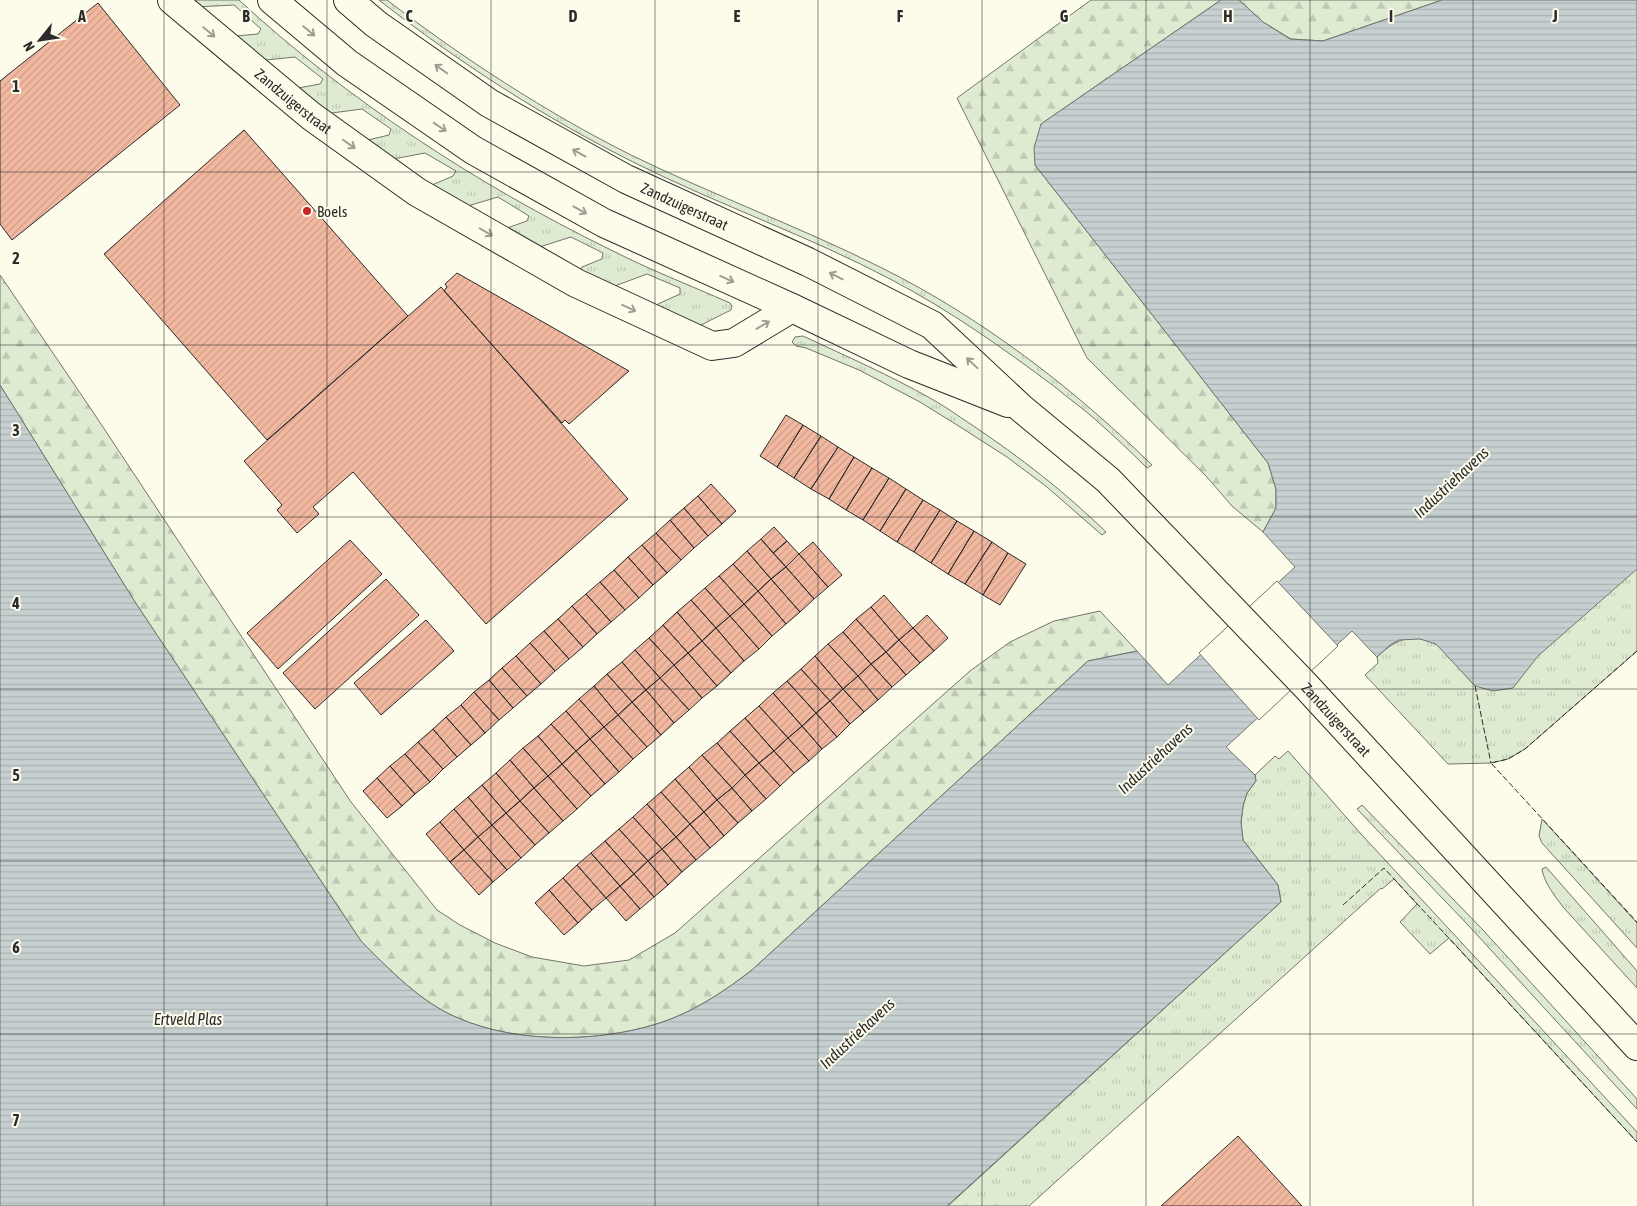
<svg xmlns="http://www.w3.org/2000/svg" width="1637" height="1206" viewBox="0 0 1637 1206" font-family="'Asap Condensed',sans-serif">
	<defs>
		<pattern id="grass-tufts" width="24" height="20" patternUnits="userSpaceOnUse" patternTransform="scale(1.25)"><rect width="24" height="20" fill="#deebd1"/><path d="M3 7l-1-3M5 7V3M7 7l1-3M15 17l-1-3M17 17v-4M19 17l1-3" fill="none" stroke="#bfcab4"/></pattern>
		<pattern id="forest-firs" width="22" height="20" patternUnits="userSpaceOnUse" patternTransform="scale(1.25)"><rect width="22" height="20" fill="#deebd1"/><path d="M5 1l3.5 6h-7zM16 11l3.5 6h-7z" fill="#bfcab4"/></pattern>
		<pattern id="water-rules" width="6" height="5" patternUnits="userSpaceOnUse" patternTransform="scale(1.25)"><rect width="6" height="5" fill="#c7d0d0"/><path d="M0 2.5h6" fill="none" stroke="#abb3b3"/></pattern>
		<pattern id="building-hatch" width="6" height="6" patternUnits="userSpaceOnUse" patternTransform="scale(1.25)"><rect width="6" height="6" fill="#f2b8a0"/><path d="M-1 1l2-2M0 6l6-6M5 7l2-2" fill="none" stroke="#d09e8a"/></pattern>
	</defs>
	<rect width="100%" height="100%" fill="#fdfbea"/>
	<path fill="url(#grass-tufts)" stroke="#74746e" d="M188,0h51c107,99 239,185 370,249 39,20 80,36 121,54l2,3 -1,4 -32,16 -42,-17 1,-5 22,-10v-6l-33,-14 -35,13 -32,-15 2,-5 20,-8 1,-6 -32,-16 -38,12 -26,-21 20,-7 2,-5 -31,-19 -37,11 -29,-23 21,-9 3,-5 -31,-18 -37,7 -20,-20 21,-5 2,-6 -29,-20 -38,5 -26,-26 22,-4 3,-5 -28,-22 -39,4 -20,-25 22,-2 3,-5 -27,-24 -39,2z
		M379,0h8c74,57 160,113 244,155 82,40 169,72 251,113 100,50 190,119 270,197l-5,3c-16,-16 -33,-32 -50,-47 -13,-12 -28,-22 -42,-34 -52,-39 -106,-77 -163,-107 -83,-44 -173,-75 -257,-117 -90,-45 -177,-101 -256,-163z
		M803,336c43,20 86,39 127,62 15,8 28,18 42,27 48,32 93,67 134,107l-4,3 -55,-48 -40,-30 -50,-32 -37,-23 -61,-32 -53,-22 -10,-2 -4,-4 3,-5z
		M1637,545v106l-112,98 -17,10 -17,4 -43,1 -83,-89 13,-12 -1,-6c17,-16 33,-25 57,-14 8,3 33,35 41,43z
		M1288,751l73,83 276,298v10l-188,-204 -19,16 -30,-32 17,-18 -23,-25 -12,10 -1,-1 -352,318h-81l333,-304 -3,-17 -35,-45 -2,-17 2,-17 4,-13 9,-12 -1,-6 20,-19 4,3z
		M1362,805l121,125 154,169v10l-169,-184 -111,-116z
		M1542,819l95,104v25l-95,-105 -3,-7z
		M1546,867l91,104v17l-74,-81c-8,-11 -19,-24 -21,-38z"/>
	<path fill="url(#forest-firs)" stroke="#74746e" d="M1091,0h130l-180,124 -6,41 233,298 8,26v19l-13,24 -31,-26 -26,-30 -119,-118 -130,-260z
		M1239,0h203l-119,41 -32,-2 -28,-17z
		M0,275l95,140 256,387 86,108 23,15 35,18 37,14 52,9 45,-6 46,-27 295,-262 40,-29 44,-21 46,-10 37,40 -49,10 -336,309c-26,20 -51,37 -81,49 -63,24 -151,26 -213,-1 -38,-16 -68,-48 -97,-77l-226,-339 -135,-217z"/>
	<path fill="url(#water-rules)" stroke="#74746e" d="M1221,0h18l24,22 27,17 33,2 119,-41h195v569l-99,87 -25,32 -20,3 -18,-5 -39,-42 -16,-5 -21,1 -9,5 -13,12 -25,-26 -126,116 29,28 1,6 -9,12 -4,13 -2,17 2,17 35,45 3,17 -334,304h-947v-821l135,217 226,339c29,29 59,61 97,77 62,27 150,25 213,1 30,-12 55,-29 81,-49l336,-309 49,-10 31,34 127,-118 -32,-35 13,-24v-19l-8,-26 -233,-298 -1,-17 7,-24z"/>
	<path fill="#fdfbea" stroke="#74746e" d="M1277,581l61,65 -79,74 -60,-67z"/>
	<path fill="url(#building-hatch)" stroke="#2b2b2b" d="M98,3l82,102 -168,135 -12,-16v-143z
		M244,130l164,186 -141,124 -163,-186z
		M457,273l172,98 -60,53 -4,-4 -3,3 -118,-132 3,-4 -2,-3z
		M441,287l187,212 -142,125 -133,-152 -40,35 6,7 -22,19 -20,-23 5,-5 -38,-44z
		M786,415l17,10 -26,42 -17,-11z
		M803,425l18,11 -27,42 -17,-11z
		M821,436l17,11 -27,42 -17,-11z
		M838,447l16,10 -25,42 -18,-10z
		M854,457l18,11 -26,42 -17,-11z
		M872,468l17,10 -26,42 -17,-10z
		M889,478l17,11 -26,42 -17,-11z
		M711,484l25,27 -14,13 -24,-28z
		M906,489l17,11 -26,42 -17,-11z
		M698,496l24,28 -14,12 -24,-28z
		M923,500l17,10 -26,42 -17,-10z
		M684,508l24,28 -14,12 -24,-28z
		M940,510l17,11 -26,42 -17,-11z
		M670,520l24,28 -13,12 -25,-27z
		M957,521l17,10 -26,43 -17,-11z
		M774,527l13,14 -14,12 -12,-14z
		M974,531l18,11 -27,42 -17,-10z
		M656,533l25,27 -14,13 -25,-28z
		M761,539l25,28 -15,12 -24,-28z
		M350,540l32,34 -104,95 -31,-36z
		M787,541l12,13 -13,13 -13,-14z
		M813,542l29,33 -14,12 -29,-33z
		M992,542l16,11 -25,42 -18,-11z
		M642,545l25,28 -14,12 -25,-28z
		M747,551l24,28 -13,12 -25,-27z
		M1008,553l18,11 -26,41 -17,-10z
		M799,554l29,33 -14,12 -28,-32z
		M628,557l25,28 -14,13 -25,-28z
		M733,564l25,27 -14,13 -25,-28z
		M786,567l28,32 -14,13 -29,-33z
		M614,570l25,28 -14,12 -25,-28z
		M719,576l25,28 -14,12 -25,-28z
		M386,579l33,36 -104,94 -32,-36z
		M771,579l29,33 -14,12 -28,-33z
		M600,582l25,28 -14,12 -25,-28z
		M705,588l25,28 -14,12 -25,-28z
		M758,591l28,33 -14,12 -28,-32z
		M586,594l25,28 -14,12 -25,-28z
		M884,595l29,33 -14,12 -28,-33z
		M691,600l25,28 -14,13 -25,-29z
		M744,604l28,32 -13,13 -29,-33z
		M572,606l25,28 -14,13 -25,-28z
		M871,607l28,33 -13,12 -30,-33z
		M677,612l25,29 -14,12 -25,-28z
		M927,615l21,23 -14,13 -21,-23z
		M730,616l29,33 -15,12 -28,-33z
		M558,619l25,28 -14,12 -25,-28z
		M856,619l30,33 -15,12 -28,-32z
		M426,620l28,31 -73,64 -27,-32z
		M663,625l25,28 -14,12 -25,-27z
		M716,628l28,33 -13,12 -29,-32z
		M913,628l21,23 -14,12 -21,-23z
		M544,631l25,28 -14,12 -25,-28z
		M843,632l28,32 -13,12 -30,-32z
		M649,638l25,27 -14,13 -25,-28z
		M899,640l21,23 -14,12 -20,-23z
		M702,641l29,32 -14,13 -29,-33z
		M530,643l25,28 -14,13 -25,-28z
		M828,644l30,32 -15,13 -28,-33z
		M635,650l25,28 -14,12 -24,-28z
		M886,652l20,23 -14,12 -21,-23z
		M688,653l29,33 -15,12 -28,-33z
		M516,656l25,28 -14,12 -25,-28z
		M815,656l28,33 -13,12 -29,-32z
		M622,662l24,28 -14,12 -25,-28z
		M871,664l21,23 -14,13 -20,-24z
		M674,665l28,33 -13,12 -29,-32z
		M502,668l25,28 -14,12 -24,-28z
		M801,669l29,32 -14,12 -29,-32z
		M607,674l25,28 -14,13 -24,-29z
		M858,676l20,24 -14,12 -21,-23z
		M660,678l29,32 -15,13 -28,-33z
		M489,680l24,28 -14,12 -25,-28z
		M787,681l29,32 -14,13 -29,-33z
		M594,686l24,29 -14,12 -25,-28z
		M843,689l21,23 -14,12 -20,-23z
		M646,690l28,33 -13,12 -29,-33z
		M474,692l25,28 -14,13 -24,-28z
		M773,693l29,33 -14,12 -29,-32z
		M579,699l25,28 -14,12 -24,-28z
		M830,701l20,23 -13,13 -21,-24z
		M632,702l29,33 -14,12 -29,-32z
		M461,705l24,28 -14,12 -25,-28z
		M759,706l29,32 -14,13 -29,-33z
		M566,711l24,28 -14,12 -25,-27z
		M816,713l21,24 -15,12 -20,-23z
		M618,715l29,32 -14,12 -29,-32z
		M446,717l25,28 -14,12 -24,-28z
		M745,718l29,33 -15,12 -29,-32z
		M551,724l25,27 -14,13 -24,-28z
		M802,726l20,23 -13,12 -21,-23z
		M604,727l29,32 -14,13 -29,-33z
		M433,729l24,28 -14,12 -25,-27z
		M730,731l29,32 -14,12 -28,-32z
		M538,736l24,28 -14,12 -25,-28z
		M788,738l21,23 -15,12 -20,-22z
		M590,739l29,33 -14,12 -29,-33z
		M418,742l25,27 -13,13 -25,-28z
		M717,743l28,32 -13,13 -30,-33z
		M523,748l25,28 -14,12 -24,-28z
		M576,751l29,33 -14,12 -29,-32z
		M774,751l20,22 -14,13 -21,-23z
		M405,754l25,28 -15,12 -25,-28z
		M702,755l30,33 -15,12 -28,-33z
		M510,760l24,28 -14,13 -24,-28z
		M759,763l21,23 -14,13 -21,-24z
		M562,764l29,32 -14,13 -29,-33z
		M390,766l25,28 -13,12 -25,-28z
		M689,767l28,33 -13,12 -29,-33z
		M496,773l24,28 -14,12 -24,-28z
		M745,775l21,24 -14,12 -20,-23z
		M548,776l29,33 -14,12 -29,-33z
		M377,778l25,28 -15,12 -24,-27z
		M675,779l29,33 -14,12 -29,-32z
		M482,785l24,28 -14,12 -24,-28z
		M534,788l29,33 -14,12 -29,-32z
		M732,788l20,23 -14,12 -21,-23z
		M661,792l29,32 -14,13 -29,-33z
		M468,797l24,28 -14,12 -24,-28z
		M717,800l21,23 -14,13 -20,-24z
		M520,801l29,32 -14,12 -29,-32z
		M647,804l29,33 -14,12 -29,-32z
		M454,809l24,28 -14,13 -24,-28z
		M704,812l20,24 -14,12 -20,-24z
		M506,813l29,32 -14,13 -29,-33z
		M633,817l29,32 -14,12 -29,-32z
		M440,822l24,28 -14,12 -24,-28z
		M690,824l20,24 -14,12 -20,-23z
		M492,825l29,33 -14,12 -29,-33z
		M619,829l29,32 -14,13 -29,-33z
		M478,837l29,33 -14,12 -29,-32z
		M676,837l20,23 -14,12 -20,-23z
		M605,841l29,33 -14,12 -29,-33z
		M662,849l20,23 -14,13 -20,-24z
		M464,850l29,32 -14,13 -29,-33z
		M591,853l29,33 -14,12 -29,-33z
		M648,861l20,24 -14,12 -20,-23z
		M577,865l29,33 -14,12 -29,-32z
		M634,874l20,23 -14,12 -20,-23z
		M563,878l29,32 -14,13 -29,-33z
		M620,886l20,23 -14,12 -20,-23z
		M549,890l29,33 -14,12 -29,-32z
		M1238,1136l64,70h-141z"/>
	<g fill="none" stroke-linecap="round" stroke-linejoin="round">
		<g stroke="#2b2b2b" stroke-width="30">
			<g id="minor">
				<path id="s1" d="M172,0l139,116 106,76 159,91 136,63 22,-3 58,-35"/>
			</g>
		</g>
		<g stroke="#2b2b2b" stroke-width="30">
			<g id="major">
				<path d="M272,0l75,63 126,87 131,73 188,85 117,56 99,39"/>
				<path id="s2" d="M348,0l28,24 113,79 137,76 182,83 124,63 89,83 87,72 198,206 331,360"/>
			</g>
		</g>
		<use href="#minor" stroke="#fdfbea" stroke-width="28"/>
		<use href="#major" stroke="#fdfbea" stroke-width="28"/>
		<path stroke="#2b2b2b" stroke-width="1" stroke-dasharray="6 2.5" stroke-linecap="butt" d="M1637,651l-112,98 -17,10 -17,4 146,159
			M1475,686l16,77
			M1343,905l41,-37 253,274"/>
	</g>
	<defs><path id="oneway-shaft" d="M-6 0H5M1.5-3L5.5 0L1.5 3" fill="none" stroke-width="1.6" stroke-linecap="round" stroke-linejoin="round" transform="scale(1.25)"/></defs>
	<g stroke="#9e9d94">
		<use href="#oneway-shaft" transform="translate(309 31) rotate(40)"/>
		<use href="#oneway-shaft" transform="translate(209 32) rotate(40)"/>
		<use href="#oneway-shaft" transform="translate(441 69) rotate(-145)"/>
		<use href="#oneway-shaft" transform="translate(440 127) rotate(34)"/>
		<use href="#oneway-shaft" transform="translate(349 144) rotate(35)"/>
		<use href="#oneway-shaft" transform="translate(579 153) rotate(-151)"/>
		<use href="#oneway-shaft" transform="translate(580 210) rotate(29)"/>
		<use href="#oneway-shaft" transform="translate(486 232) rotate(30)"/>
		<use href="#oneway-shaft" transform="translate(836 276) rotate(-153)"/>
		<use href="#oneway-shaft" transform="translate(727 279) rotate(24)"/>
		<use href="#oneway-shaft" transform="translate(629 308) rotate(25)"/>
		<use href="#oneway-shaft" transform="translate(763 325) rotate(-31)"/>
		<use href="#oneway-shaft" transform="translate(972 363) rotate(-137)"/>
	</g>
	<path fill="none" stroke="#2b2b2b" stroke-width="1" stroke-opacity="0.55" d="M164,0v1206M327,0v1206M491,0v1206M655,0v1206M818,0v1206M982,0v1206M1146,0v1206M1310,0v1206M1473,0v1206M0,172h1637M0,345h1637M0,517h1637M0,689h1637M0,861h1637M0,1034h1637"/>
	<circle fill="#c62828" stroke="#fdfbea" stroke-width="2" cx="307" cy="211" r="5"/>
	<g text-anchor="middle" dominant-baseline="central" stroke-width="4" stroke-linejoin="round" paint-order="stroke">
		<g font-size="15" fill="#2b2b2b" stroke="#fdfbea">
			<text stroke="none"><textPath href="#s1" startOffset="158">Zandzuigerstraat</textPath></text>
			<text stroke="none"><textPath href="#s2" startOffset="396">Zandzuigerstraat</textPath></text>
			<text stroke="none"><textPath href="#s2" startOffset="1236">Zandzuigerstraat</textPath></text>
		</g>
		<g font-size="15" fill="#2b2b2b" stroke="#fdfbea" text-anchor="start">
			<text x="317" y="211">Boels</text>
		</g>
		<g font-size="16" font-style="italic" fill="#2b2b2b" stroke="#fdfbea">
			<text transform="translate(1451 482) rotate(-43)">Industriehavens</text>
			<text transform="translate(1155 758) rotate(-43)">Industriehavens</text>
			<text x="188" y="1019">Ertveld Plas</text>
			<text transform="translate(857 1033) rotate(-43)">Industriehavens</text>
		</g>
	</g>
	<g font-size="16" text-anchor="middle" font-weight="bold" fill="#2b2b2b" stroke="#fdfbea" stroke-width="4" stroke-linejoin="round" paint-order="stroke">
		<text x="82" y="22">A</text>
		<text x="246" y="22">B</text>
		<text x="409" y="22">C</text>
		<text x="573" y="22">D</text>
		<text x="737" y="22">E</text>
		<text x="900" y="22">F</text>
		<text x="1064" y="22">G</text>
		<text x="1228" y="22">H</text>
		<text x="1391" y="22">I</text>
		<text x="1555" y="22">J</text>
		<text x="16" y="92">1</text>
		<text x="16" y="264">2</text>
		<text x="16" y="436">3</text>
		<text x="16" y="609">4</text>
		<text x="16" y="781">5</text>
		<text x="16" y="953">6</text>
		<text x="16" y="1126">7</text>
	</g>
	<g transform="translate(40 40) rotate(240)" stroke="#fdfbea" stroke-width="4" paint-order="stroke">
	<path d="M0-4L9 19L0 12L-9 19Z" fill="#2b2b2b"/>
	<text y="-8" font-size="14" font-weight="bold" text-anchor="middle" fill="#2b2b2b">N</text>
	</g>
</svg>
